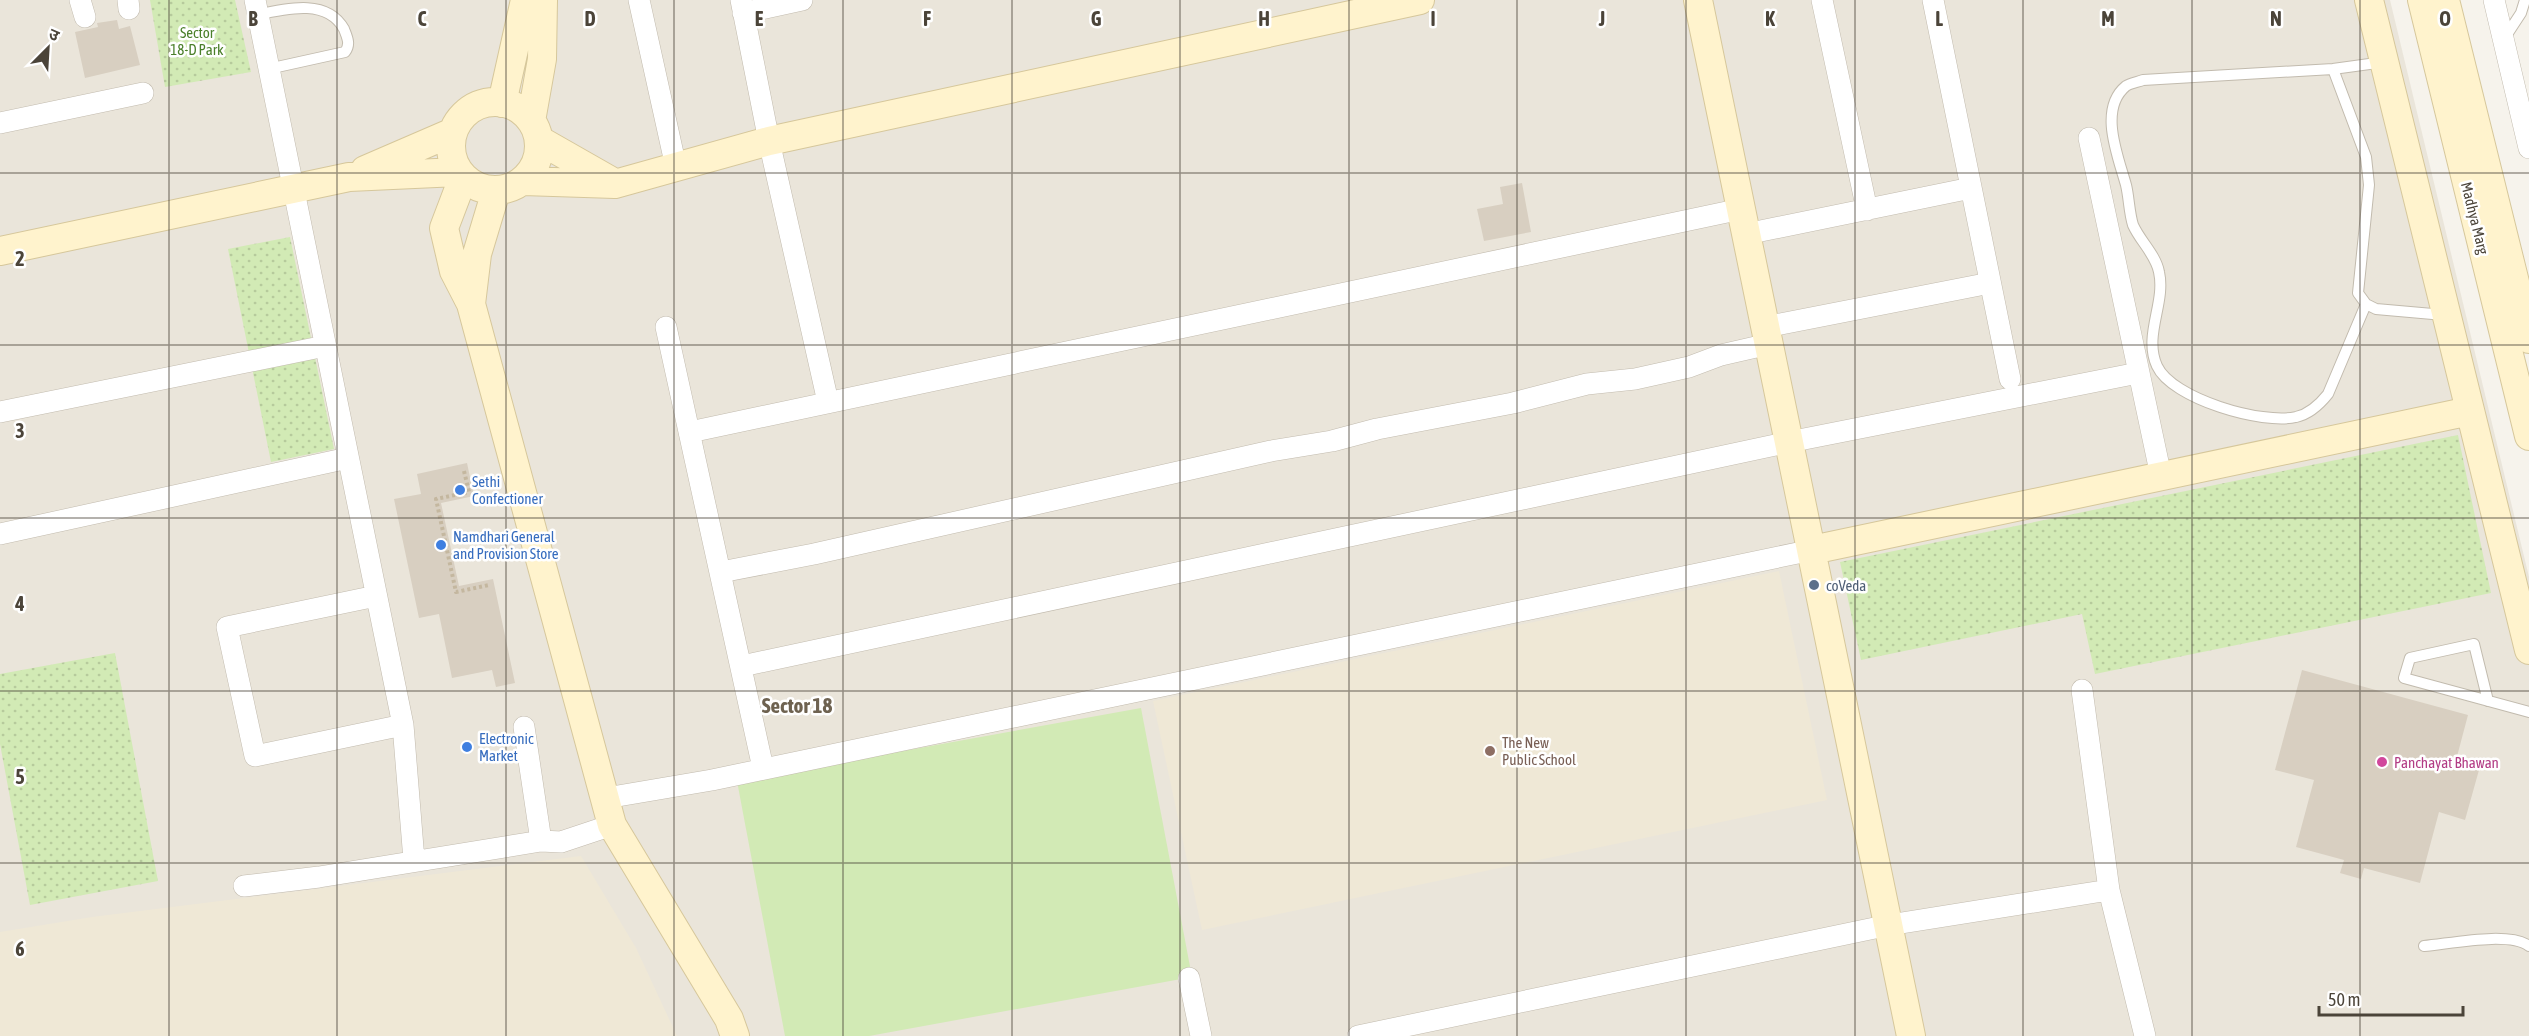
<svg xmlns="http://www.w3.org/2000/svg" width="2529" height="1036" viewBox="0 0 2529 1036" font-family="'Asap Condensed','Noto Sans Devanagari',sans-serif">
	<defs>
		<pattern id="park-dots" width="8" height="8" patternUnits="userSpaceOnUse" patternTransform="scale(1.5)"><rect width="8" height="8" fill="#d2eab5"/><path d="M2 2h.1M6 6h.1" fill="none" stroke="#b6ca9c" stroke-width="1.8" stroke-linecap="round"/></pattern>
	</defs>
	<rect width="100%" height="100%" fill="#f6f3ec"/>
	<path fill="#eae5da" d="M0,0h2390l139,577v459h-2529z"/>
	<path fill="#efe8d6" d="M1779,571l48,229 -625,130 -49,-229z
		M581,856l55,92 41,88h-677v-104l92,-15z"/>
	<path fill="url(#park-dots)" d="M150,0h85l16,72 -86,15z
		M290,237l44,212 -63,13 -43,-213z
		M2458,435l33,158 -396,81 -13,-60 -221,46 -21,-98z
		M115,653l43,228 -128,24 -30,-161v-70z"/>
	<path fill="#d2eab5" d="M1141,708l51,269 -323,59h-84l-48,-255z"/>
	<path fill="#d8cfc1" d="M117,20l2,9 11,-3 10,39 -55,13 -10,-46 23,-5 -1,-4z
		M1522,183l9,49 -47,9 -7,-32 26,-5 -3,-17z
		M467,463l7,33 -33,7 18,83 34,-7 22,104 -19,4 -4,-17 -40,8 -13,-64 -20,4 -25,-119 27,-5 -4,-20z
		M2302,670l166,45 -13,49 24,6 -14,50 -26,-8 -19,71 -56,-15 -3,11 -21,-6 4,-13 -48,-13 18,-67 -39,-10z"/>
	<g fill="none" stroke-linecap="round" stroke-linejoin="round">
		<g stroke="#c2bbae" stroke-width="12">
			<path id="lane" d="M257,15c34,-8 71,-15 87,14 3,8 7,15 1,23l-77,17
				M2504,39l17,-26 4,-13
				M2333,69l33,88 3,28 -11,108 8,11 10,5 68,6
				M2366,304l-38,90c-8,10 -18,20 -32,23 -33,8 -124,-18 -139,-51 -14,-31 9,-63 2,-94 -3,-17 -19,-31 -26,-47 -4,-13 -4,-28 -7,-40 -8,-29 -28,-76 0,-99 4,-3 12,-4 17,-6l190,-11 51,-7
				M2488,701l-14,-57 -64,14 -6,20 125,34
				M2424,946c25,-2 85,-15 105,0"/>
		</g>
		<g stroke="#c2bbae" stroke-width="22">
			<path id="street" d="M80,0l5,17
				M128,0l1,9
				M255,0l148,725 11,135
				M639,0l37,167
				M741,0l28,141 59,261
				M1822,0l45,210
				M1933,0l77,379
				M2494,0l35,148
				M743,13l59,-13
				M0,123l143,-30
				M2089,138l72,338
				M1746,234l225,-46
				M666,327l97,441
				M1765,327l225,-44
				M0,412l325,-66
				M690,432l1051,-223
				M0,534l348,-76
				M721,572l93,-18 457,-103 61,-10 45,-12 136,-26 74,-19 48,-5 54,-12 32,-12 48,-11
				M376,596l-149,31 28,129 148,-31
				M742,666l1047,-224 349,-69
				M2082,690l27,200 36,146
				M524,727l17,114
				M606,798l106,-18 1100,-230
				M244,886l75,-9 222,-36 20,1 51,-17
				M1189,978l12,58
				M1358,1036l531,-111 220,-35"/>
		</g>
		<g stroke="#d6c79b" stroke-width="30">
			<path id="secondary" d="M1698,0l213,1036
				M2369,0l160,650
				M2422,0l107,436
				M2445,0l84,339
				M451 146a44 44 0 1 1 88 0a44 44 0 1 1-88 0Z
				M502,103l23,-103
				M531,121l11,-62 1,-59
				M539,140l72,41
				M365,170l88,-38
				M463,178l-19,50 10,43 17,33 141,521 117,194 6,17
				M523,181l92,3 154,-43 651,-141
				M0,251l349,-74 109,-5
				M471,304l6,-50 19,-63
				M1812,550l658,-139"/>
		</g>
		<path stroke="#c4b79f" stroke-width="4" stroke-dasharray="3 3" stroke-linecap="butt" d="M464,471l5,21 -33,7 20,93 33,-7"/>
		<use href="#lane" stroke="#fff" stroke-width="10"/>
		<use href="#street" stroke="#fff" stroke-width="21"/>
		<use href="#secondary" stroke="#fff3cd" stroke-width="28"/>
	</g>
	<path fill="none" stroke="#4b4439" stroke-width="1.5" stroke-opacity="0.55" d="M169,0v1036M337,0v1036M506,0v1036M674,0v1036M843,0v1036M1012,0v1036M1180,0v1036M1349,0v1036M1517,0v1036M1686,0v1036M1855,0v1036M2023,0v1036M2192,0v1036M2360,0v1036M0,173h2529M0,345h2529M0,518h2529M0,691h2529M0,863h2529"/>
	<g fill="#3f7fe0" stroke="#fff" stroke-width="2">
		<circle cx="460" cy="490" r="6"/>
		<circle cx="441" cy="545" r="6"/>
		<circle cx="467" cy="747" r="6"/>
	</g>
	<circle fill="#5c6f8a" stroke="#fff" stroke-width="2" cx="1814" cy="585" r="6"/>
	<circle fill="#8d6e63" stroke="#fff" stroke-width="2" cx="1490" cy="751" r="6"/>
	<circle fill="#d1479c" stroke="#fff" stroke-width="2" cx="2382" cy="762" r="6"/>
	<g text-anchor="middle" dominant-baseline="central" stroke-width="5" stroke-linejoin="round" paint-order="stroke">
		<g font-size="15" fill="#4a7f2a" stroke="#fff">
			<text x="197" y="32">Sector<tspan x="197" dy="17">18-D Park</tspan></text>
		</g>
		<g font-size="15" fill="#4b4439" stroke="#fff">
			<text transform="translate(2475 218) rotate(76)">Madhya Marg</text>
		</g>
		<g font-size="15" fill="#366cbe" stroke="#fff" text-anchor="start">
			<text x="472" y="481">Sethi<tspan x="472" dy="17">Confectioner</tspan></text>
			<text x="453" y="536">Namdhari General<tspan x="453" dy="17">and Provision Store</tspan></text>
			<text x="479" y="738">Electronic<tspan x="479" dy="17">Market</tspan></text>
		</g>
		<g font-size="15" fill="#4e5e75" stroke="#fff" text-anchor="start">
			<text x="1826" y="585">coVeda</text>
		</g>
		<g font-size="15" fill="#785e54" stroke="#fff" text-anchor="start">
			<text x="1502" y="742">The New<tspan x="1502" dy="17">Public School</tspan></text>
		</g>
		<g font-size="15" fill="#b23c85" stroke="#fff" text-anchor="start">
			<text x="2394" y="762">Panchayat Bhawan</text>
		</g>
		<g font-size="21" font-weight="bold" fill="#6e6250" stroke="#fff">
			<text x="797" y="705">Sector 18</text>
		</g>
	</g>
	<g font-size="20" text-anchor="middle" font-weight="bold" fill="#4b4439" stroke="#fff" stroke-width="5" stroke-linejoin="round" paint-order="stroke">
		<text x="253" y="26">B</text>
		<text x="422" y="26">C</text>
		<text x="590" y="26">D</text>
		<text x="759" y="26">E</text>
		<text x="927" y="26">F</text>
		<text x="1096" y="26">G</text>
		<text x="1264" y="26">H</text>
		<text x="1433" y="26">I</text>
		<text x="1602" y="26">J</text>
		<text x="1770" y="26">K</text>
		<text x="1939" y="26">L</text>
		<text x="2108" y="26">M</text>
		<text x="2276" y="26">N</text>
		<text x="2445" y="26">O</text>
		<text x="20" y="266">2</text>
		<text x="20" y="438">3</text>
		<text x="20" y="611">4</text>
		<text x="20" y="784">5</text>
		<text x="20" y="956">6</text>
	</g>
	<g transform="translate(48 48) rotate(24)" stroke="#ffffff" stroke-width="4.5" paint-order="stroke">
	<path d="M0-4.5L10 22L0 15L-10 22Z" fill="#4b4439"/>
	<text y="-9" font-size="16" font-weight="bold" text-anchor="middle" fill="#4b4439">उ</text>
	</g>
	<path d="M2319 1006v9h144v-9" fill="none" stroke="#4b4439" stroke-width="3"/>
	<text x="2328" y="1006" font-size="18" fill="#4b4439" stroke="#ffffff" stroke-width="4.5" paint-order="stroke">50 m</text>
</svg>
